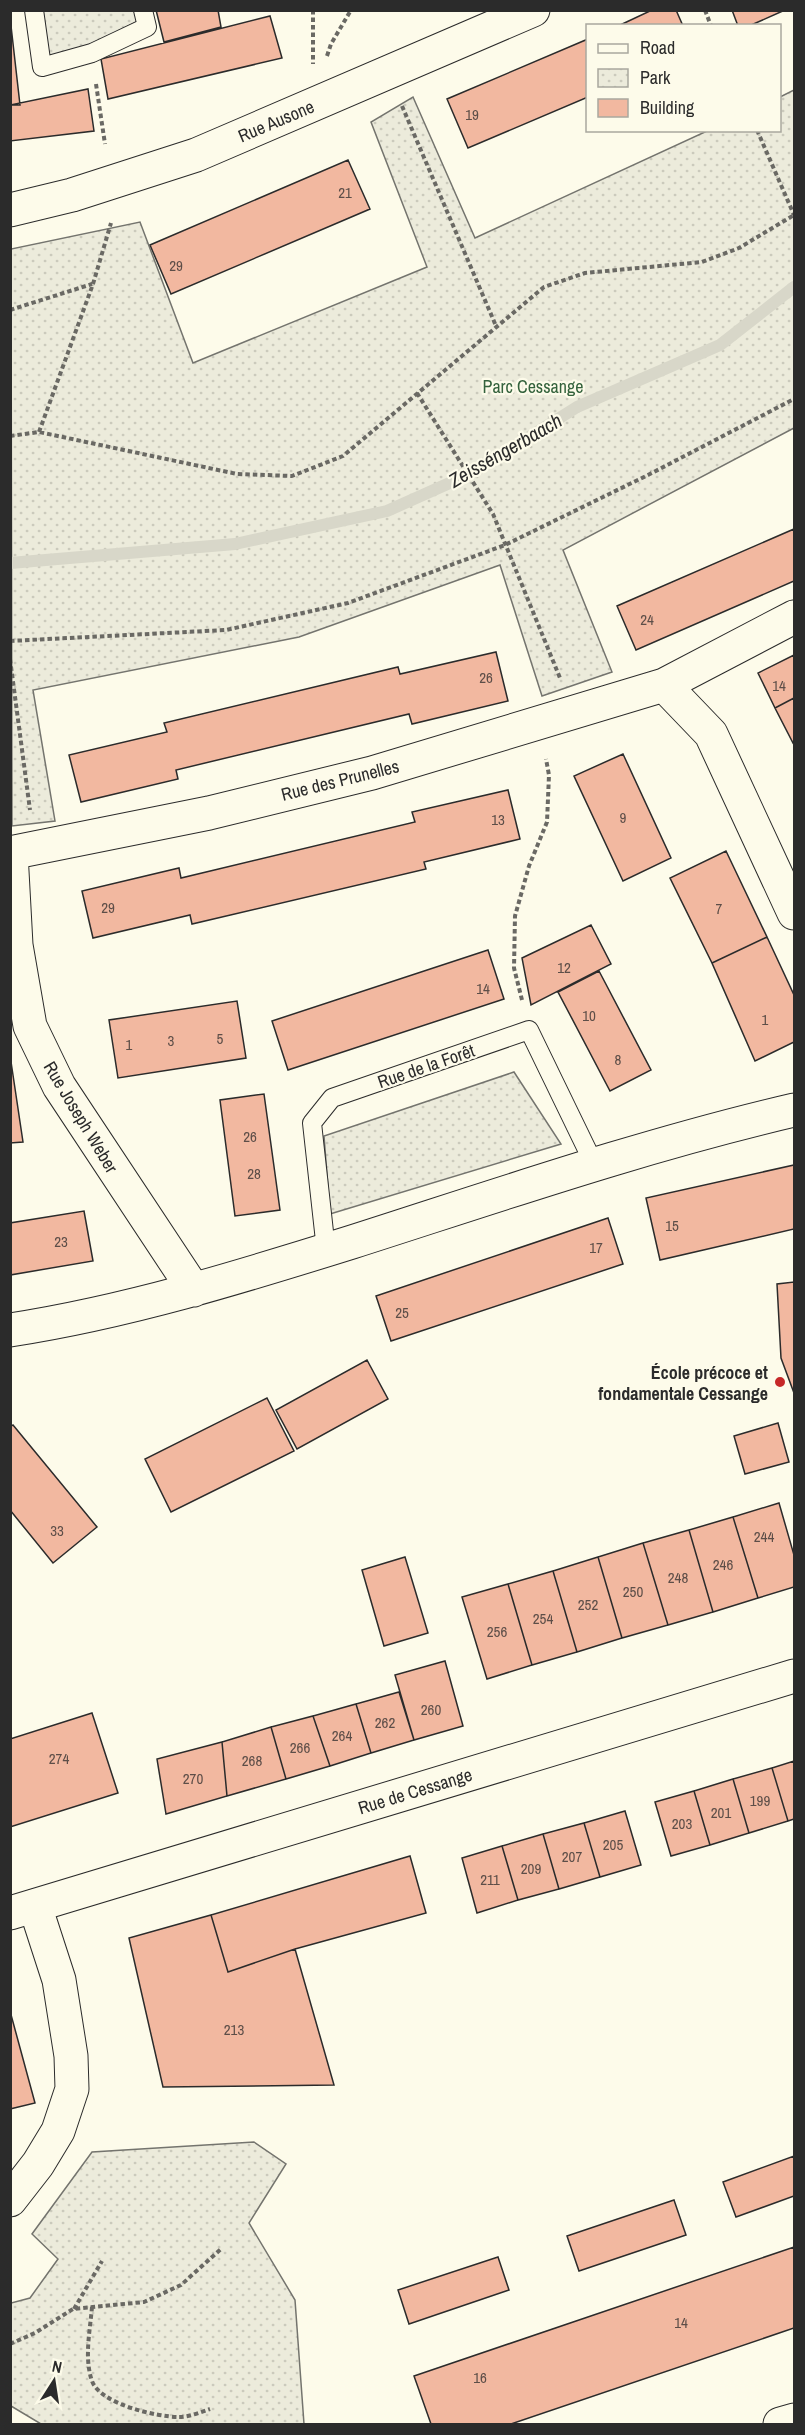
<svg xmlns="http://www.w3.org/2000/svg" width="805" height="2435" viewBox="0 0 805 2435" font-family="'Archivo Narrow',sans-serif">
	<defs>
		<pattern id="park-dots" width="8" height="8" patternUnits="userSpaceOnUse" patternTransform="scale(1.5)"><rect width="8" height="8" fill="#ecebdb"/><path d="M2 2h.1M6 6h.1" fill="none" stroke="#cbcabc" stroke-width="1.8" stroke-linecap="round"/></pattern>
	</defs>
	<rect width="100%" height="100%" fill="#fdfbea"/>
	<path fill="url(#park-dots)" stroke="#74746e" stroke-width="1.5" d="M43,11h93l2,10 -49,25 -40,10z
		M794,90v338l-231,122 49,122 -70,24 -42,-131 -201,72 -266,53 22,131 -43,5 -1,-577 129,-27 53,141 234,-96 -56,-145 42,-25 62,141 232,-107 73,-1v-33z
		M514,1072l47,72 -231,70 -6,-78z
		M254,2142l32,22 -37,59 46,77 9,124h-263l-30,-18v-103l19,-5 28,-39 -26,-25 60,-82z"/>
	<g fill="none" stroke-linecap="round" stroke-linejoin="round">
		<path stroke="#d8d7c9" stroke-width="12" d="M10,563l225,-19 152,-33 85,-38 105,-66 143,-62 74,-58"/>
	</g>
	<path fill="#f2b8a0" stroke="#2b2b2b" stroke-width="1.5" d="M156,10h62l3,17 -57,15z
		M652,10h24l7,16h-65z
		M732,10h53l-36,16h-11z
		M270,16l12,42 -174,41 -7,-40z
		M10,17l10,88h-10z
		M588,39v58l-120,51 -21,-49z
		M88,89l6,42 -84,10v-36z
		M348,160l22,49 -199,85 -21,-49z
		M794,529v52l-158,69 -19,-44z
		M496,652l12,49 -96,23 -3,-10 -233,56 2,9 -97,23 -12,-47 98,-23 -3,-9 234,-56 2,7z
		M794,655v43l-19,10 -17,-35z
		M794,698v44l-1,1 -18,-35z
		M623,754l48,104 -48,23 -49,-105z
		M508,790l12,49 -96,23 2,7 -234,55 -2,-9 -97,23 -11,-47 97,-23 2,10 234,-56 -3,-10z
		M726,851l41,86 -55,26 -42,-85z
		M591,925l20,39 -80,41 -9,-47z
		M767,937l27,58v47l-39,19 -43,-98z
		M488,950l16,49 -216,71 -16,-49z
		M599,971l52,99 -41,21 -52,-99z
		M237,1001l9,57 -128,20 -9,-58z
		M10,1055l13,87 -13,1z
		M264,1094l16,116 -45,6 -15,-116z
		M794,1165v64l-134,31 -14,-62z
		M84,1211l9,50 -83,14v-52z
		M608,1218l15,46 -232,77 -15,-45z
		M794,1282v111l-13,-35 -4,-74z
		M367,1360l21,39 -91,50 -21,-39z
		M267,1398l27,53 -123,61 -26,-53z
		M778,1423l11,39 -44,12 -11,-38z
		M13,1425l84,102 -44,36 -43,-53v-83z
		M779,1503l15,52v32l-36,11 -25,-81z
		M733,1517l25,81 -45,14 -24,-82z
		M689,1530l24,82 -45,13 -25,-82z
		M643,1543l25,82 -46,13 -24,-81z
		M405,1557l23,76 -44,13 -22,-76z
		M598,1557l24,81 -45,14 -24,-81z
		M553,1571l24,81 -45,13 -24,-81z
		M508,1584l24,81 -45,14 -25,-82z
		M445,1661l18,65 -49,14 -19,-65z
		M399,1692l15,48 -43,13 -15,-49z
		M356,1704l15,49 -41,13 -17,-50z
		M92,1713l26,80 -108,34v-88z
		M313,1716l17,50 -44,13 -15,-52z
		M271,1727l15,52 -59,17 -5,-54z
		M222,1742l5,54 -61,18 -9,-55z
		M794,1761v58l-6,2 -16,-53z
		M772,1768l16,53 -39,12 -16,-54z
		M733,1779l16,54 -39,12 -16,-54z
		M694,1791l16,54 -39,11 -16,-54z
		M625,1811l16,54 -41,12 -16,-54z
		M584,1823l16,54 -41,12 -16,-55z
		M543,1834l16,55 -41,11 -16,-54z
		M502,1846l16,54 -41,13 -15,-55z
		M410,1856l16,57 -131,36 -67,23 -17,-57z
		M211,1915l17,57 67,-23 39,136 -171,2 -34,-149z
		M10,2011l25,92 -25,6z
		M794,2156v40l-58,21 -13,-35z
		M674,2200l12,35 -107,36 -12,-35z
		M794,2247v81l-283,96h-80l-17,-48z
		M498,2257l11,33 -100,34 -11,-34z"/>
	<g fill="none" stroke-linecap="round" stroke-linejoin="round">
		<g stroke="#2b2b2b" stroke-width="20">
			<path id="lane" d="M34,10l8,57 50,-14 55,-26 -4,-17
				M326,1250l-14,-127 20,-25 197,-68 65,134"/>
		</g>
		<g stroke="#2b2b2b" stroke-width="35">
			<path id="street" d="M10,210l62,-15 124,-40 337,-145
				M664,685l130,-68
				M10,853l199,-40 163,-40 292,-88 47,49 83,179
				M11,853l5,92 14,81 29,60 135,204
				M10,1330c117,-18 230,-53 342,-88 147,-47 292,-97 442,-132
				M10,2200l28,-36 20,-33 14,-42 -1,-33 -12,-76 -24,-74
				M780,2424l14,-4"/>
		</g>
		<g stroke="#2b2b2b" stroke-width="35">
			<path id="secondary" d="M10,1913l784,-237"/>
		</g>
		<path stroke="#6a6964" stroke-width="4" stroke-dasharray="4.5 3" stroke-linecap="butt" d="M313,10v54
			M705,10l6,16
			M327,56l4,-12 20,-34
			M96,84l9,60
			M402,106l94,220
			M757,130l37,85
			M10,310l82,-26
			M417,393l76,121 67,164
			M39,432l54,-148 18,-61
			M10,436l29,-4 198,42 55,2 51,-20 201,-169 41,-14 117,-11 37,-14 55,-33
			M10,641l216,-11 122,-27 157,-58 143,-70 146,-76
			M10,659l20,151
			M522,1000l-8,-32 1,-52 14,-50 18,-44 2,-47 -3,-16
			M92,2307c-2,24 -8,51 0,74 8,23 65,36 87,36 10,0 22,-5 31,-8
			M74,2309l28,-48
			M10,2344l25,-11 38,-24 71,-7 37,-17 40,-36"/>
		<use href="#lane" stroke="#fdfbea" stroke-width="18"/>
		<use href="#street" stroke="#fdfbea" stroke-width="33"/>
		<use href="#secondary" stroke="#fdfbea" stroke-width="33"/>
	</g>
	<circle fill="#c62828" stroke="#fdfbea" stroke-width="2" cx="780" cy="1382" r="6"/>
	<g text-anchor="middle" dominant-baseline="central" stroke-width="4.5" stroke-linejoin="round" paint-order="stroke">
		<g font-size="15" fill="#5d4e48">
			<text x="472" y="114">19</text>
			<text x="345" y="192">21</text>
			<text x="176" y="265">29</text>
			<text x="647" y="619">24</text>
			<text x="486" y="677">26</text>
			<text x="779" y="685">14</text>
			<text x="623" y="817">9</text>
			<text x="498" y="819">13</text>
			<text x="108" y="907">29</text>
			<text x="719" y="908">7</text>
			<text x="564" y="967">12</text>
			<text x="483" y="988">14</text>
			<text x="589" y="1015">10</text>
			<text x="765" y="1019">1</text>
			<text x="220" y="1038">5</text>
			<text x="171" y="1040">3</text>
			<text x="129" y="1044">1</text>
			<text x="618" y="1059">8</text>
			<text x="250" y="1136">26</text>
			<text x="254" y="1173">28</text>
			<text x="672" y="1225">15</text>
			<text x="61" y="1241">23</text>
			<text x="596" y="1247">17</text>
			<text x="402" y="1312">25</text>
			<text x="57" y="1530">33</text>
			<text x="764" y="1536">244</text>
			<text x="723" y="1564">246</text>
			<text x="678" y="1577">248</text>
			<text x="633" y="1591">250</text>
			<text x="588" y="1604">252</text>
			<text x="543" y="1618">254</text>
			<text x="497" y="1631">256</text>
			<text x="431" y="1709">260</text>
			<text x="385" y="1722">262</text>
			<text x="342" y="1735">264</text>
			<text x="300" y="1747">266</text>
			<text x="59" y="1758">274</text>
			<text x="252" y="1760">268</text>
			<text x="193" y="1778">270</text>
			<text x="760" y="1800">199</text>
			<text x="721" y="1812">201</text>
			<text x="682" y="1823">203</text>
			<text x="613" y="1844">205</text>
			<text x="572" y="1856">207</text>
			<text x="531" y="1868">209</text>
			<text x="490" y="1879">211</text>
			<text x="234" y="2029">213</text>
			<text x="681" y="2322">14</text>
			<text x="480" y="2377">16</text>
		</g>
		<g font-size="18" fill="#2b2b2b" stroke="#fdfbea">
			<text transform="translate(276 121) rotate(-23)">Rue Ausone</text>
			<text transform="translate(340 780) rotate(-14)">Rue des Prunelles</text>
			<text transform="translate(426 1066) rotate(-19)">Rue de la Forêt</text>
			<text transform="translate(81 1117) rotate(59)">Rue Joseph Weber</text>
			<text transform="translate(415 1791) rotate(-17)">Rue de Cessange</text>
		</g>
		<g font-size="18" fill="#34623c" stroke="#fdfbea">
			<text x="533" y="386">Parc Cessange</text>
		</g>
		<g font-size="18" font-weight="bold" fill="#2b2b2b" stroke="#fdfbea" text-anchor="end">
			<text x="768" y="1372">École précoce et<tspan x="768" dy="21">fondamentale Cessange</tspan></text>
		</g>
		<g font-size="20" font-style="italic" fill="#2b2b2b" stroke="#fdfbea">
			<text transform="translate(505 450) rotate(-30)">Zeisséngerbaach</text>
		</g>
	</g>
	<rect width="805" height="2435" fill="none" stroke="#2b2b2b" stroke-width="24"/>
	<rect x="586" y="24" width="195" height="108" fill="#fdfbea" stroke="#a9a89e" stroke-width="1.5"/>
	<rect x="598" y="44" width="30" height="9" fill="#fdfbea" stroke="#a9a89e" stroke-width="1.5"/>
	<text x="640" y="54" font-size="18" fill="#2b2b2b">Road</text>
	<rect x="598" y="69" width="30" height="18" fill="url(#park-dots)" stroke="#a9a89e" stroke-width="1.5"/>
	<text x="640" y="84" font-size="18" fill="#2b2b2b">Park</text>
	<rect x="598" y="99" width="30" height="18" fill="#f2b8a0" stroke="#a9a89e" stroke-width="1.5"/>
	<text x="640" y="114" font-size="18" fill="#2b2b2b">Building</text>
	<g transform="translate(54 2381) rotate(12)" stroke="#fdfbea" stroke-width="4.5" paint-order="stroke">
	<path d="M0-4.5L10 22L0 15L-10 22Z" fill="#2b2b2b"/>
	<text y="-9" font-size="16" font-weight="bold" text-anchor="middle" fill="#2b2b2b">N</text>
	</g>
</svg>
